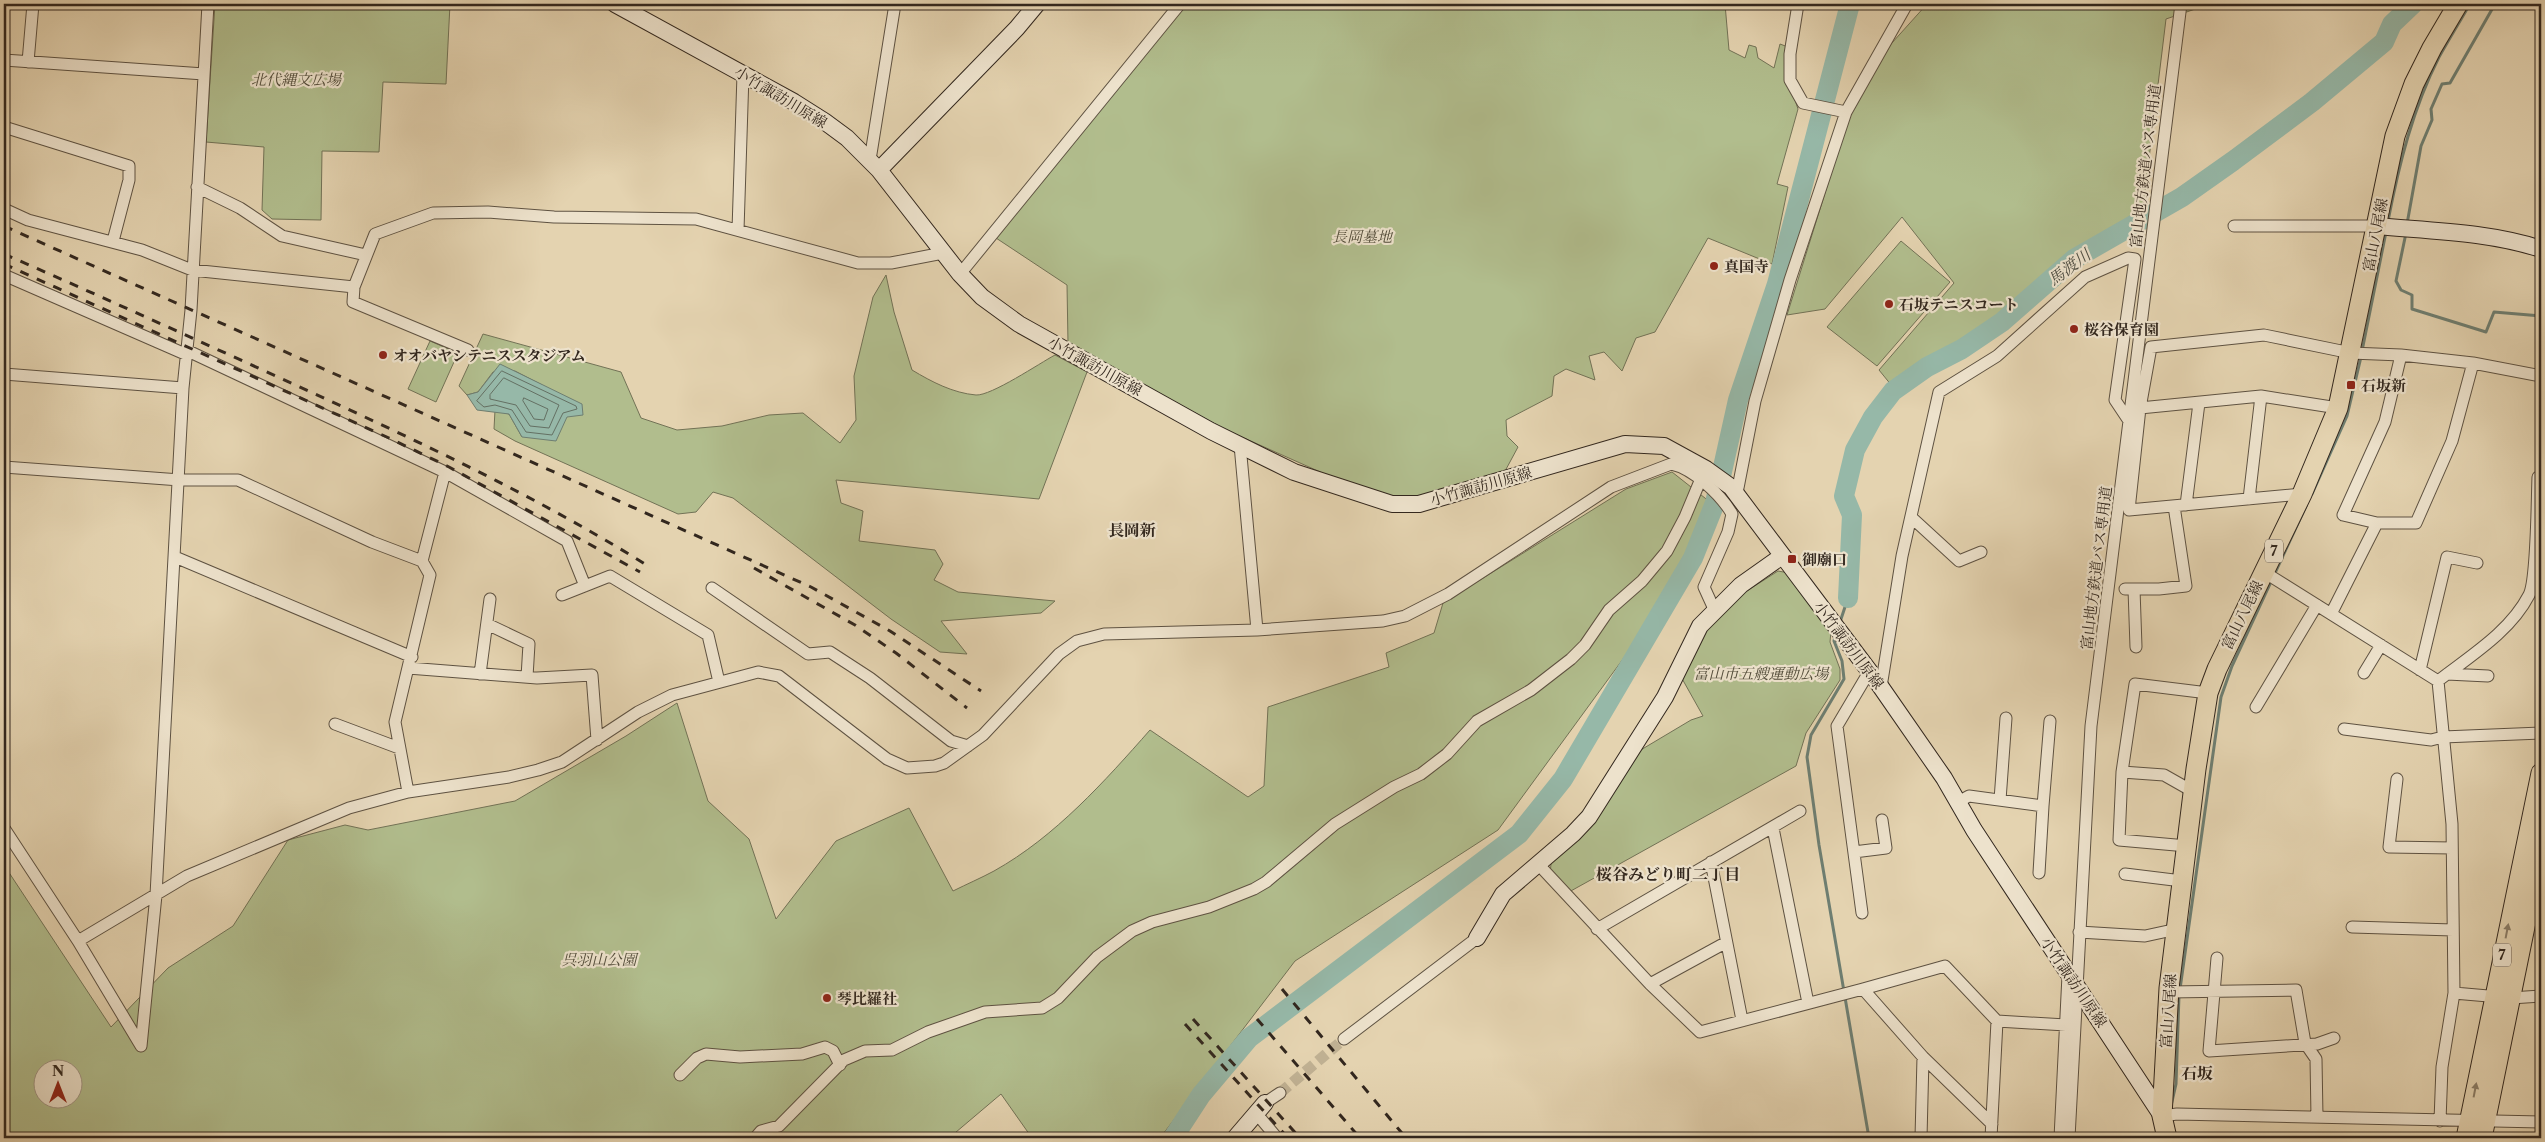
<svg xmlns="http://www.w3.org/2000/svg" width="2545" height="1142" viewBox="0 0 2545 1142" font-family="'Libre Caslon Text','Noto Serif JP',serif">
	<rect width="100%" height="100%" fill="#e4d3b0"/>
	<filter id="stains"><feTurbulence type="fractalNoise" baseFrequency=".004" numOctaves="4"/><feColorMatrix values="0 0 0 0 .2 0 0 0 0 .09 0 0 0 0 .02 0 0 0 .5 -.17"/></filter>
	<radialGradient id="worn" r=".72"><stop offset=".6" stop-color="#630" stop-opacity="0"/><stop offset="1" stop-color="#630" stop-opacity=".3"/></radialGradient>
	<path fill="#b1bd8d" stroke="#727256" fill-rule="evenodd" d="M215,4h235l-4,80 -63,-2 -4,70 -57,-1 -1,69 -49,-1 -10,-9 2,-63 -58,-5z
		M1185,4h540l4,46 16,8 4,-13 7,2 2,11 16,10 6,-24 8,3 5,47 5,15 -21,75 11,3 -16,77 -64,-26 -53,94 -19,6 -14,33 -18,-19 -15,4 6,24 -29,-11 -12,7 -2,20 -46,24 1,16 11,11 -14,26 -112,31 -166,-74 -158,-87 -1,-58 -71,-47z
		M1927,4h283l-44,15 -23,189 -75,49 -62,55 -114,74 -13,-16 75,-87 -52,-66 -77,92 -38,6 62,-199 42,-72z
		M1901,241l49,41 -73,84 -50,-39z
		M886,275l8,37 18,58c20,12 41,23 64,25 15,1 64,-32 79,-40l32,17 -48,127 -203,-19 5,23 22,8 -4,30 76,9 8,14 -9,16 24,12 97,9 -14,12 -100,8 26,33 -27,-2 -49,-33 -158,-121 -20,-6 -17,20 -18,2 -163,-73 -21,-12 1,-19 14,4 13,23 20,-52 -27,-14 -22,1 -15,20 -11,3 -8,-9 24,-52 138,38 20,46 36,12 45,-4 47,-11 34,-2 37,30 16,-23 -2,-44 19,-79z
		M430,341l28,12 -22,49 -28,-13z
		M1672,472l38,30 -21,58 -47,73 -144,197 -203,131 -135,177h-128l-31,-44 -52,44h-945v-273l107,162 57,-59 65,-42 55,-86 57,-15 23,5 147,-29 111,-65 51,-33 31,98 41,38 27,80 60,-78 73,-33 44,83c14,-7 28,-13 41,-20 61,-34 111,-90 156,-141l98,67 16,-11 4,-79 121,-40 -3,-14 48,-20 9,-30 183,-114zM42,1070h30v30h-30z
		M1778,571l11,2 42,58 -1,11 10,27v11l-34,53 -10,33 -227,126 -19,-18 1,-10 88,-113 52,-31 12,-4 -23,-41 4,-13 41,-57z"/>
	<path fill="#96b8a8" stroke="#6e7e71" d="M500,364l82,40 1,11 -16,2 -11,24 -34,-4 -13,-23 -32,-4 -10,-15 11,-3z"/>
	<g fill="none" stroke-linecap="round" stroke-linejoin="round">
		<path stroke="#647063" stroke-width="1" d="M502,371l74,35 1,3 -14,4 -11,22 -26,-3 -14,-22 -17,-5 -11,2 -7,-6z
			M504,378l55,27 -10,23 -19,-2 -14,-21 -26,-6v-4z
			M524,398l24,11 -4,11 -10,-1 -11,-18z"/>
		<path stroke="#6e7e71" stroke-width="3" d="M2388,221c11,-57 25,-113 51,-164 10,-18 21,-36 31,-53
			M2407,224l14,-78 11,-26 -1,-11 11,-25 8,-1 45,-79
			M2406,233l-10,48 5,9 11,5v14l74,23 8,-20 47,4
			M2362,351l24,-119
			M2312,494l35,-78 14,-59
			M1840,622l8,-24
			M1835,635l-1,6 8,20 2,18 -33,56 -4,22 12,88 50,293
			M2180,989l41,-292 11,-31 74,-160
			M2171,1106l5,-22 3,-89"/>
		<path stroke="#96b8a8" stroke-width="20" d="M1848,598l4,-83 -8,-19 11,-46 18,-33 20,-26 34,-24 35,-18 40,-27 72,-63 108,-62 51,-36 79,-59 72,-60 8,-18 21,-20
			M1173,1138l28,-43 48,-57 270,-204 44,-55 130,-221 22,-55 23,-103 39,-116 73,-280"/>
		<path stroke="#c0b193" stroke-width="11" stroke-dasharray="11 5.5" stroke-linecap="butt" d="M1280,1093l64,-54"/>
		<g stroke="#5e5242" stroke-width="13">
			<path id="street" d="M1798,4l-8,50v26l13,23 43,9
				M4,60l200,14
				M28,62l5,-58
				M4,127l125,39v14l-16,61
				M870,160l25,-156
				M197,187l43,21 42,28 84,19
				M4,209l24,11 114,30 50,20 162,17
				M2234,226h143
				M738,230l5,-156
				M960,274l220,-270
				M4,275l181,79
				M186,350l259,122 -23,89
				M468,350l-115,-48 1,-15 21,-53 58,-21 55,-1 66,5 142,2 162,44h33l52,-10
				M2401,355l-16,67 -42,93 34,8h39l36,-82 21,-78
				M4,374l179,14
				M2140,408l121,-12 77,12
				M1240,445l17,185
				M4,467l176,13h58l134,62 50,19 8,14 -35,147 13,70
				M445,472l122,69 18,45
				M1737,493l18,-92 35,-121 56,-168 61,-108
				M2302,494l-173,16 11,-102 11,-61 113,-12 87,18 50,2 72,8 68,13
				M2249,499l12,-103
				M2186,505l13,-102
				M1911,517l48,44 22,-9
				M175,557l237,100
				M2264,572l174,109
				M712,588l96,66 22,-2 40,26 81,63 17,5
				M2125,589h34l27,-3 -12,-80
				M2134,589l2,58
				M562,595l48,-19 98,59 11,47
				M2331,614l46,-91
				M487,624l42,20 -2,33
				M408,668l129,10 55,-3 5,65
				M2420,670l27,-113 30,6
				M2364,673l17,-28
				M480,674l10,-75
				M2447,674l41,2
				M1881,687l21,-131 37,-164 58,-36 88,-79 43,-19 7,1 -20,141 14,21
				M2256,707l61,-102
				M335,724l64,24
				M2344,729l87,11 12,-3 98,-4
				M2122,772l42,3 30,17
				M2397,779l-8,68 63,1
				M2000,800l6,-82
				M1958,802l11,-6 74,10 7,-85
				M4,828l74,113 63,105
				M1773,828l35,175
				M2187,846l-68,-6 3,-68 13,-88 73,9
				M1854,852l32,-4 -4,-28
				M1711,862l31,158
				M1539,865l111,119 50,48 163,-43
				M2039,873l4,-67
				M2125,874l57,7
				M1862,913l-25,-187 32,-54
				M2352,927l101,3
				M1597,929l203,-118
				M2079,932l66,4 23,-5 8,1
				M78,941l109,-65 162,-68 59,-16 101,-15 29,-7 24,-8 76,-50 34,-17 86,-23 21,4 108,83 20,9 28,-2 9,-3 39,-28 76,-81 18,-13 27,-7 153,-4 126,-9 22,-5 43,-22 163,-107 60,-23c23,5 50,31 61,50l-4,18 -24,55 10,22
				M2217,958l-8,93 108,-7 17,-6
				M1650,984l75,-41
				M2169,992l127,-2 9,53 11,16 1,58
				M2454,993l-2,-169 -14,-143c32,-25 72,-49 91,-86 8,-15 8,-96 9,-118
				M1344,1039l133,-101
				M141,1046l15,-151 27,-507 8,-78 17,-306
				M680,1075l17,-17 9,-4 34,3 62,-3 23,-7 8,4 7,14
				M1265,1103l15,-10
				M1256,1113l21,25
				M2161,1119l1,-3 15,-2 364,8
				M2440,1121l2,-54 12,-74 57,5 30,-2
				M1992,1124l-69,-67 -60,-68 82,-23 52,55 69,4
				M755,1138l6,-7 18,-5 65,-66 21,-9 27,-1 36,-18 57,-20 57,-4 16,-10 39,-41 35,-26 20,-9 57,-15 45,-18 12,-7 69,-58 59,-37 27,-13 26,-20 30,-33 54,-31 40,-31 14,-14 24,-35 33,-29 25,-30 18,-34 15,-36
				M1921,1138l2,-81
				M1991,1138l6,-117
				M2060,1138l8,-163
				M2069,1138l22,-412 90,-722"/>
		</g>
		<g stroke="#32271e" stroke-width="18">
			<path id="secondary" d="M615,4l179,98 30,19 23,17 32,32 81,104 22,23 37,27 192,107 83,41 98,32h27l206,-60 39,2 42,23 25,18 145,193 68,98 30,52 188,286
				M879,170l138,-142 20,-24
				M2377,226c55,5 112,6 164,23
				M1477,938l26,-44 70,-60 16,-17 76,-120 35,-71 41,-41 41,-29
				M1235,1138l30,-35"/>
		</g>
		<g stroke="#32271e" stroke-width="21">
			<path id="primary" d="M2167,1138l-5,-22 7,-128 27,-219 12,-76 9,-24 85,-175 36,-86 57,-272 19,-52 18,-36 26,-44
				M2466,1138l75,-365
				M2482,1138l59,-290"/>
		</g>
		<use href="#street" stroke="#ede2cc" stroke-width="11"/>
		<use href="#secondary" stroke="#ede2cc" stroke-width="16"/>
		<use href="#primary" stroke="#e4d3b0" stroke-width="19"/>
		<path stroke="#32271e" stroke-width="3" stroke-dasharray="9 9" stroke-linecap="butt" d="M4,226l807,361 79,44 91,60
			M4,254c103,45 206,92 309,139 113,52 226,105 332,171
			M4,264l385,174 60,29 191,105
			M754,568l101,57 41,28 71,55
			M1282,989l124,149
			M1193,1019l107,119
			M1257,1019l103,119
			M1185,1024l103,114"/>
	</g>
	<defs><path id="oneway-solid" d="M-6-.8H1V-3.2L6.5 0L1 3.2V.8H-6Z" transform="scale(1.25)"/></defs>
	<g fill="#8b7d67">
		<use href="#oneway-solid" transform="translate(2507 931) rotate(-79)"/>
		<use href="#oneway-solid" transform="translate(2475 1090) rotate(-79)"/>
	</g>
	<g fill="#8f2418" stroke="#ede2cc" stroke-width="2">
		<circle cx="1714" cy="266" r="5"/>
		<circle cx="1889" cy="304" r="5"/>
		<circle cx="2074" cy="329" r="5"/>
		<circle cx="383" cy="355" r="5"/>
		<rect x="2346" y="380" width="10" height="10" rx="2.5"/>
		<rect x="1787" y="554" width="10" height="10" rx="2.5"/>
		<circle cx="827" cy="998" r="5"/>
	</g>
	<g text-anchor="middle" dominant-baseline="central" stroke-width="4.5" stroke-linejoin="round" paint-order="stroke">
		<g fill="#ede2cc" stroke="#6a5f52" stroke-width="1">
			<rect x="2265" y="539.5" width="18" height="23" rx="4"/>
			<rect x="2493" y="943.5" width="18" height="23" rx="4"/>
		</g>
		<g font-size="14" font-weight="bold" fill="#32271e">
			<text x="2274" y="551">7</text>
			<text x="2502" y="955">7</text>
		</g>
		<g font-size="15" font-style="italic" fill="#524c3a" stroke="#ede2cc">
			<text x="296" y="79">北代縄文広場</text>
			<text x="1362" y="236">長岡墓地</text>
			<text x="1761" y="673">富山市五艘運動広場</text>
			<text x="599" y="959">呉羽山公園</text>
		</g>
		<g font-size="15" fill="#32271e" stroke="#ede2cc">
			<text transform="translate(781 97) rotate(31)">小竹諏訪川原線</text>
			<text transform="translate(2145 166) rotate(-83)">富山地方鉄道バス専用道</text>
			<text transform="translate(2375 235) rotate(-79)">富山八尾線</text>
			<text transform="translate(1095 366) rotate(29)">小竹諏訪川原線</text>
			<text transform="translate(1481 486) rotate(-16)">小竹諏訪川原線</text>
			<text transform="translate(2096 568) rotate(-83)">富山地方鉄道バス専用道</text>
			<text transform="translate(2242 615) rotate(-64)">富山八尾線</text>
			<text transform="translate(1849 645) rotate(53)">小竹諏訪川原線</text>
			<text transform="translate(2074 982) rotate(56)">小竹諏訪川原線</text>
			<text transform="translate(2168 1011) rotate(-86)">富山八尾線</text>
		</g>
		<g font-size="15" font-weight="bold" fill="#32271e" stroke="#ede2cc" text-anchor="start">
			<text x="1724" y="266">真国寺</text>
			<text x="1899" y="304">石坂テニスコート</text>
			<text x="2084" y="329">桜谷保育園</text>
			<text x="393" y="355">オオバヤシテニススタジアム</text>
			<text x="2361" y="385">石坂新</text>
			<text x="1802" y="559">御廟口</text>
			<text x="837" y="998">琴比羅社</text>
		</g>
		<g font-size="16" font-style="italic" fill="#4b4b40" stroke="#ede2cc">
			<text transform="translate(2069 267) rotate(-37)">馬渡川</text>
		</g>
		<g font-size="16" font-weight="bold" fill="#32271e" stroke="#ede2cc">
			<text x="1132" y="530">長岡新</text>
			<text x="1668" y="874">桜谷みどり町二丁目</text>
			<text x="2197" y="1073">石坂</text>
		</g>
	</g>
	<rect width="2545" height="1142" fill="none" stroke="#e4d3b0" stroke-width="20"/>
	<rect x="5" y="5" width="2535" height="1132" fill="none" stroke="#32271e" stroke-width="2.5"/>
	<rect x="10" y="10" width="2525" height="1122" fill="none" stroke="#32271e"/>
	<g transform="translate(58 1084)"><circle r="24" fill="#ede2cc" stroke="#a29786"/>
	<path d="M0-4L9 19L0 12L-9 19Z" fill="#8f2418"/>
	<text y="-8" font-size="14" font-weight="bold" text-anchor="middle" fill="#32271e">N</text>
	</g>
	<rect width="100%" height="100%" filter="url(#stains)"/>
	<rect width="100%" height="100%" fill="url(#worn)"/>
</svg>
